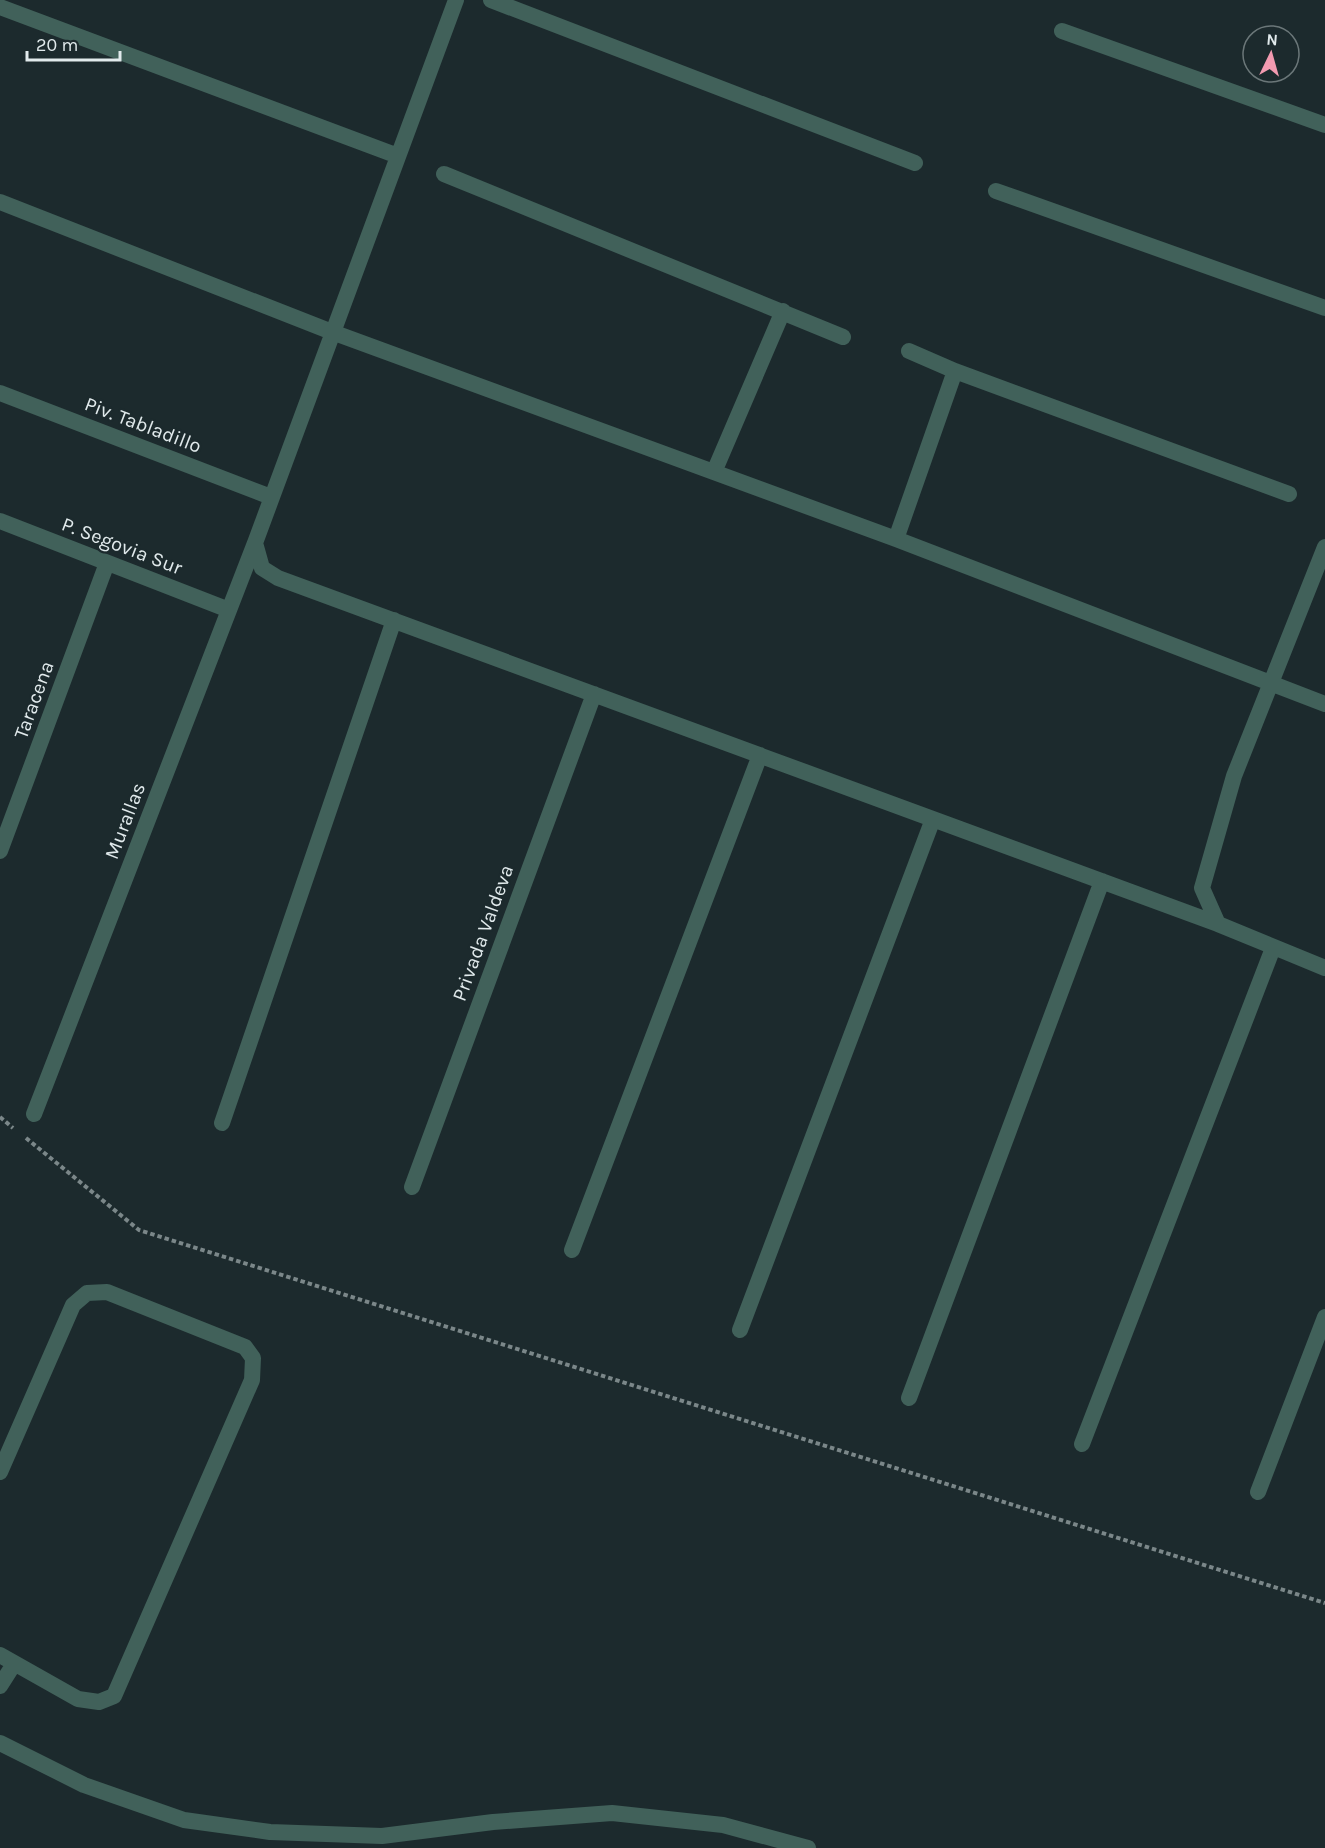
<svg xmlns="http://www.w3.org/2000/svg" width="1325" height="1848" viewBox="0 0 1325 1848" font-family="Karla,sans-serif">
	<rect width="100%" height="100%" fill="#1c2a2d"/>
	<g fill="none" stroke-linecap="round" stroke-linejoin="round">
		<path stroke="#7b8789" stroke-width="4" stroke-dasharray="4.5 3" stroke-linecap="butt" d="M0,1117l13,11
			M26,1138l113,92 1186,373"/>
		<path stroke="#41615a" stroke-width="16" d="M456,0l-201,543 7,25 16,10 940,346
			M491,0l424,163
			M0,7l398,149
			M1062,31l263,94
			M444,174l399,163
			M996,191l329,117
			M0,202l332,130 564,207 429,165
			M909,351l46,20
			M0,393l271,104
			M714,472l69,-161
			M0,521l229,89
			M896,539l59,-168 334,123
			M1325,547l-91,229 -32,112 16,36 107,44
			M0,851l107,-288
			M34,1114l221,-571
			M222,1123l172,-503
			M412,1187l182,-493
			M572,1250l188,-495
			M740,1330l193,-511
			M909,1398l193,-517
			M1082,1444l191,-496
			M0,1472l73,-167 14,-12 20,-1 138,55 8,11 -1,22 -138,316 -15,6 -21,-3 -78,-44
			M1258,1492l67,-175
			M0,1686l14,-22
			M0,1743l84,42 100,35 86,12 112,4 111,-14 119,-9 111,12 85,23"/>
	</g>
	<g text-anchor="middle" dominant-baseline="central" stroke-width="4.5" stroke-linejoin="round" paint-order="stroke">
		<g font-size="20" fill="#e1eaec" stroke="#1c2a2d">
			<text transform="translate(143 425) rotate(21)">Piv. Tabladillo</text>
			<text transform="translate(122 546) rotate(21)">P. Segovia Sur</text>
			<text transform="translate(34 700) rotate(-70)">Taracena</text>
			<text transform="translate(125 821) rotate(-69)">Murallas</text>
			<text transform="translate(483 933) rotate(-70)">Privada Valdeva</text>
		</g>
	</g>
	<g transform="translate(1271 54) rotate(5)"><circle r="28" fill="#1c2a2d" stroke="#6b7779" stroke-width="1.5"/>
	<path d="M0-4.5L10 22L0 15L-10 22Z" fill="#f29ab0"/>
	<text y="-9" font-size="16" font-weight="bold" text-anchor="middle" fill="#e1eaec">N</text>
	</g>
	<path d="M27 51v9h93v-9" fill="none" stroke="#e1eaec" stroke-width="3"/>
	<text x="36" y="51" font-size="18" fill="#e1eaec" stroke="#1c2a2d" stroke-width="4.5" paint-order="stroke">20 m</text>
</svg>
